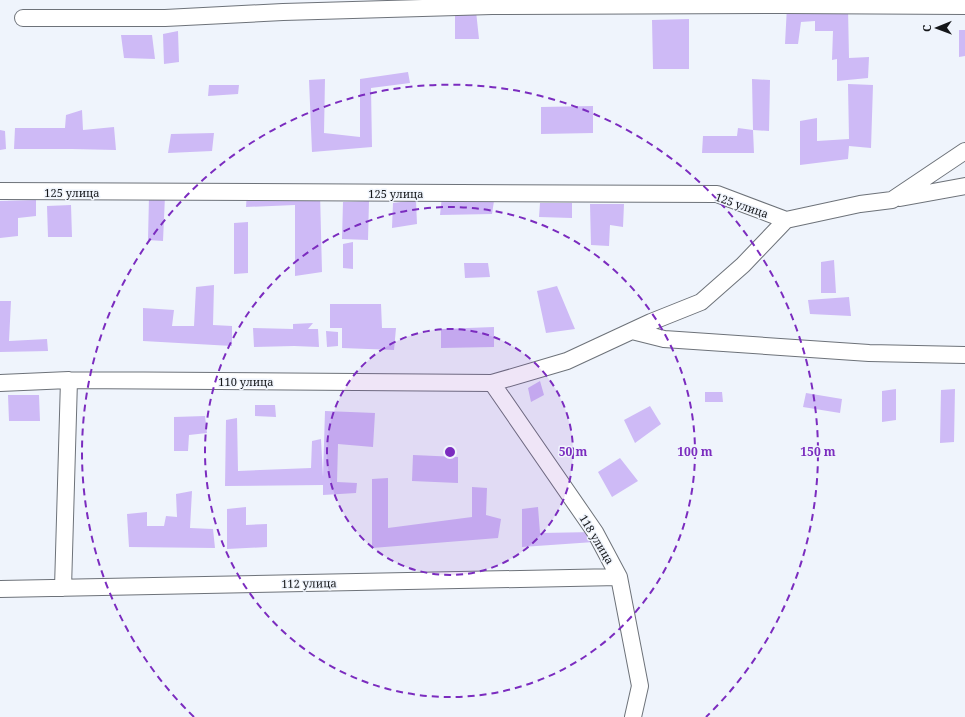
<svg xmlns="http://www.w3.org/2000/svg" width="965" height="717" viewBox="0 0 965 717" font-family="'Noto Serif',serif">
	<rect width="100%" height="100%" fill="#eff4fc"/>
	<path fill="#cebaf6" d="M787,6l61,2 1,50 20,-1 -1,21 -31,3v-22l-5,1 1,-29h-18v-10l-14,1 -3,22h-13z
		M455,11h21l3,28h-24z
		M689,19v50h-36l-1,-49z
		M959,30h6v26l-6,1z
		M178,31l1,31 -15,2 -1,-30z
		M121,35h31l3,24 -31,-1z
		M408,72l2,11 -39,5 1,59 -60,5 -3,-72 16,-1 -1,54 36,4v-58z
		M752,79l18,1 -1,51 -16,-1z
		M848,84l25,1 -2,63 -22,-2 -1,13 -48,6v-44l17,-3v23l32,-2z
		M209,85h30l-1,9 -30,2z
		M593,106v27l-52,1v-27z
		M82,110l1,20 31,-3 2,23 -44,-1h-58l1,-21h50l1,-13z
		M738,128l15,2 1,23h-52l1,-17h34z
		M0,130l5,1 1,18 -6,1z
		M214,133l-2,18 -44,2 3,-19z
		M247,192l73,1 2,79 -27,4v-71l-49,2z
		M149,196h16l-2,45 -15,-1z
		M442,196l52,5 -2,13 -52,1z
		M36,200v16l-18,2v18l-18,2v-37z
		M416,200l1,24 -25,4 1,-25z
		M369,201l-1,39 -26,-1 1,-37z
		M540,203h32v15l-33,-1z
		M590,204h34l-1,23 -13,-2 -1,21 -18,-1z
		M71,205l1,32h-24l-1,-31z
		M248,222v51l-14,1v-51z
		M353,242v27l-10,-1v-24z
		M834,260l2,33h-15v-31z
		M464,263h24l2,14 -25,1z
		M214,285l-1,40 19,1v20l-89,-5v-33l31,2 -2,16h22l2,-39z
		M557,286l18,43 -29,4 -9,-42z
		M849,297l2,19 -41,-2 -2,-14z
		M0,301h11l-2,40 38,-2 1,12 -48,1z
		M330,304h51l1,24h14l-2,22 -52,-2v-20h-12z
		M313,323l-5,6h10l1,18 -25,-1 -40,1 -1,-19 40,1v-5z
		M494,327v20l-53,1v-19z
		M326,331l12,1v14l-11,1z
		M540,381l4,14 -13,7 -3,-14z
		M896,389v31l-14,2v-31z
		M955,389l-1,53 -14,1 1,-53z
		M705,392h17l1,10h-18z
		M806,393l36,6 -2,14 -37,-6z
		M8,395h31l1,26h-31z
		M255,405h20l1,12 -21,-1z
		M650,406l11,18 -26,19 -11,-23z
		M325,411l50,2 -2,34 -35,-3 -1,38 20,1 -1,10 -33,2v-10l-98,1 1,-66 11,-2 1,53 73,-3 1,-27 9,-2 2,38z
		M205,416l2,17 -18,2 -1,16h-14v-34z
		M413,455l45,2v26l-46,-2z
		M620,458l18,23 -26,16 -14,-25z
		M388,478v50l84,-11v-30l15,1 -1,27 15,4 -3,19 -126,10v-69z
		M192,491l-2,37 23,1 2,19 -86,-1 -2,-33 20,-2v14h17l2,-10 11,1 -1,-23z
		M246,507v18l21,-1v23l-40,2v-40z
		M538,507l2,26 55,-1 -1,10 -72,5v-38z"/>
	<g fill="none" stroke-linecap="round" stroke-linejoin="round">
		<g stroke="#6d7279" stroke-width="18">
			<path id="street" d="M23,18h142l118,-6 209,-6 291,-1 182,1
				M0,191l717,3 69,26
				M900,198l65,-12
				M632,331l32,8 205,14 96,2
				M0,383l69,-3 423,3 75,-22 84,-39 50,-20 42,-37 43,-45 74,-16 32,-4 73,-49
				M492,383l103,149 24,45 21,109 -7,31
				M63,588l6,-208
				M0,589l619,-12"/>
		</g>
		<use href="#street" stroke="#fff" stroke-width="16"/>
	</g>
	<circle cx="450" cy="452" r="123" fill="#7b2cbf" fill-opacity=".12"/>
	<g fill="none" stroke="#7b2cbf" stroke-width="2" stroke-dasharray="7 5">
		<circle cx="450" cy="452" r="123"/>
		<circle cx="450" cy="452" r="245"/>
		<path d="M194 717A368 368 0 1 1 706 717"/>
	</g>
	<g text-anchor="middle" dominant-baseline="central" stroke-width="3" stroke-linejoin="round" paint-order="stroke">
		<g font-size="11" fill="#15171a" stroke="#eff4fc">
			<text x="72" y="192">125 улица</text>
			<text x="396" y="193">125 улица</text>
			<text transform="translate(742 205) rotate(19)">125 улица</text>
			<text x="246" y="381">110 улица</text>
			<text transform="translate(597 539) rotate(59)">118 улица</text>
			<text transform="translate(309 583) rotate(-1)">112 улица</text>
		</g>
	</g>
	<circle cx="450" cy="452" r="6" fill="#7b2cbf" stroke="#eff4fc" stroke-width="2"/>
	<g font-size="12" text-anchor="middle" font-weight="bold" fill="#7b2cbf" stroke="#eff4fc" stroke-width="3" stroke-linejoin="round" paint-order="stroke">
		<text x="573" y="456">50 m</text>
		<text x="695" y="456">100 m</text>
		<text x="818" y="456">150 m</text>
	</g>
	<g transform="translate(937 28) rotate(269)" stroke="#eff4fc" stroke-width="3" paint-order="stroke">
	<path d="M0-3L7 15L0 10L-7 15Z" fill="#15171a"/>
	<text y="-6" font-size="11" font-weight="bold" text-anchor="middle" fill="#15171a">С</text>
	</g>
</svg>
